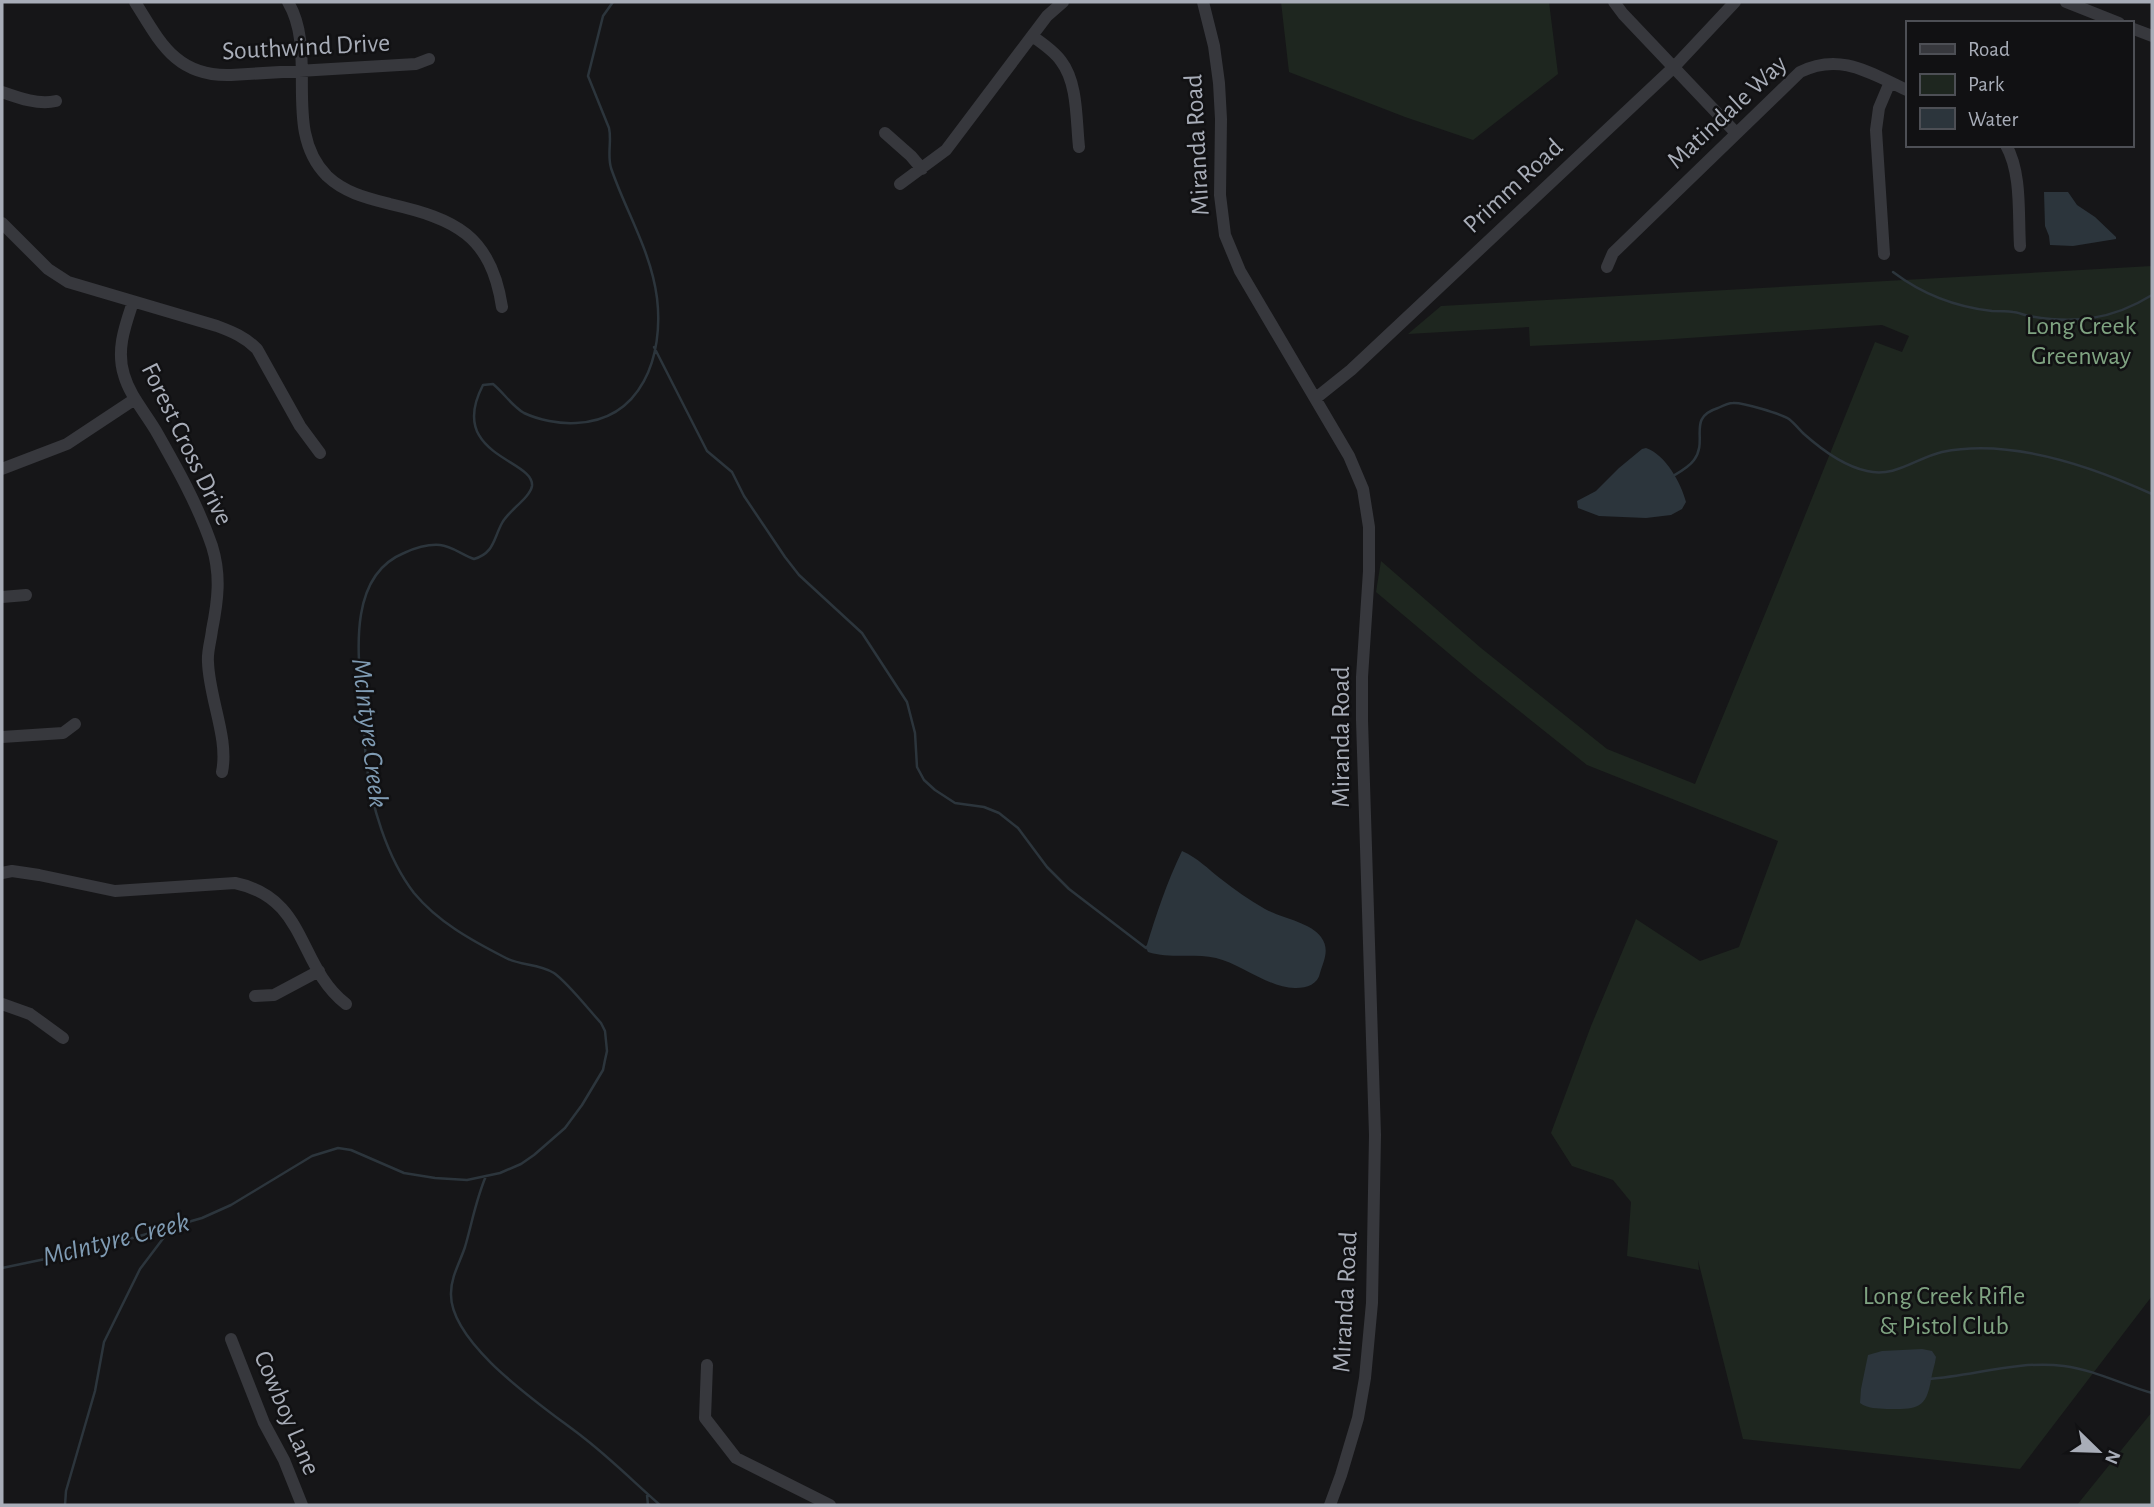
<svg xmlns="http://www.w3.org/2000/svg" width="2154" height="1507" viewBox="0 0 2154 1507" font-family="'Alegreya Sans',sans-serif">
	<rect width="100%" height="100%" fill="#161618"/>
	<path fill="#1e261f" d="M1281,2h268l9,72 -85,66 -68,-23 -116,-45z
		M2152,266v1030l-132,173 -277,-30 -45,-179 1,10 -72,-14 4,-54 -18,-22 -41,-14 -21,-33 40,-107 45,-107 64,42 39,-14 39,-106 -191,-76 -109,-87 -102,-86 5,-31 100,87 126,101 88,35 84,-204 96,-238 27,10 7,-16 -27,-11 -223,15 -129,6 -1,-19 -121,7 33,-28z
		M2152,1412v93h-75z"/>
	<path fill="#2c353c" d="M2044,192h24l9,13 18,12 21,20v2l-43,7 -23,-1 -1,-9 -4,-10z
		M1646,448c20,7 35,35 40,54l-4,7 -11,6 -25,3 -47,-2 -21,-8 -1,-7 19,-10 23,-23 23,-19z
		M1182,851c16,7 26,18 39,28 14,11 28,21 44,30 16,9 45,13 56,28 9,12 3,23 -1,36 -2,11 -13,15 -24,15 -25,1 -55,-24 -80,-30 -23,-5 -46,1 -68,-6l-2,-4c10,-33 21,-66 36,-97z
		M1922,1349l10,2 4,6c-1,8 -4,15 -5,23 -5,30 -15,29 -44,29 -10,-1 -19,0 -27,-6l1,-14 7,-34 14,-4z"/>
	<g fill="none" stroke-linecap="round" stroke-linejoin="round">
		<path stroke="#2c353c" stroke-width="2.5" d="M1893,272c29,22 63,35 99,39 7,0 14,0 21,1 5,0 10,3 16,4 45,8 83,4 123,-21
			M654,347l53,104 25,21 12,24 41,61 14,18 63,58 45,69 8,31 2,34 7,13 11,10 20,13 29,4 15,6 19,15 29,39 22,22 77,59 2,-2
			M1673,476c7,-4 16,-9 21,-16 15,-20 -8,-42 24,-52 4,-2 10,-5 15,-5 9,-1 48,11 56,16 5,4 10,10 15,15 18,16 39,32 63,37 28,7 49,-13 75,-19 68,-14 149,14 210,42
			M486,1176c-10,23 -14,47 -21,71 -5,15 -14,30 -14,46 -2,52 96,116 133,145 27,21 51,45 76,67
			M2,1268l96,-20 104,-30 29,-13 81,-49 26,-8 13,2 53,23 31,5 32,2 33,-7 21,-9 13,-9 31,-27 17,-23 21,-35 2,-10 2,-9 -2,-20 -4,-8c-12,-13 -33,-40 -47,-50 -16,-10 -35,-7 -50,-16 -33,-17 -66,-35 -90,-64 -27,-35 -44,-90 -48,-134 -2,-16 -1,-32 -3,-48 -4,-49 -18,-134 41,-158 11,-5 23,-9 36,-8 12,1 22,10 34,14 20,-6 19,-19 28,-36 6,-12 28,-25 30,-37 3,-27 -86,-30 -49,-101l10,-1c11,9 19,22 31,29 15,7 35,11 52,10 66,-3 88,-67 81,-125 -6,-47 -31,-86 -46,-130 -4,-14 1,-27 -2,-40l-21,-52 15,-60 10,-14
			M1929,1379c45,-3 89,-19 135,-13 31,4 59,19 88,27
			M647,1495l1,10
			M65,1505l1,-14 29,-100 9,-49 36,-73 31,-41"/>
		<path stroke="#37383d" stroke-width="12" d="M135,2c25,40 41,75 96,73l185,-11 13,-5
			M288,2c31,52 -7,128 39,174 18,17 40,22 63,28 65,15 101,31 112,103
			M1203,2l11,44 5,37 2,36 -1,76 5,40 15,36 109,185 14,33 6,38v44l-7,106v43l13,415 -3,168 -7,75 -7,40 -17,57 -11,30
			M1614,2l9,12 113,119
			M2066,2l53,21
			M2131,28l21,8
			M1032,36c10,7 22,15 29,25 17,22 15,59 18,86
			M2,92c17,6 36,13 54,9
			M885,133l26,23 11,13
			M2006,145c16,29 12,68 14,101
			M900,184l46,-34 101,-134 16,-14
			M2,223l46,46 20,13 149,44c16,6 28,11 40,23l43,77 20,27
			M1884,254l-8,-124 3,-22 11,-26
			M1607,267l6,-14 187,-181c40,-20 70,1 107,18
			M133,302c-8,24 -17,48 -9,73 6,21 21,37 32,56 21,37 42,74 56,115 9,29 6,54 0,84 -1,10 -5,22 -4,32 1,36 21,76 14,110
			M1316,398l35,-28 323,-303 61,-65
			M2,469l65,-25 68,-45
			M2,597l24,-2
			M2,737l61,-4 12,-9
			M2,873l10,-2 27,4 76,16 120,-8c73,15 62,83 111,121
			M255,996l19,-1 45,-24
			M2,1004l28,10 33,24
			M231,1339l33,84 20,37 18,45
			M707,1365l-2,53 31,40 94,47"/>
	</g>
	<g text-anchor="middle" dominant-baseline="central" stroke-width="5" stroke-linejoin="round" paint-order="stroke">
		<g font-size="26" fill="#a8adb8" stroke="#111113">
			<text transform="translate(306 47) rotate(-3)">Southwind Drive</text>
			<text transform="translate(1727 112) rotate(-43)">Matindale Way</text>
			<text transform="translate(1197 145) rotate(-93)">Miranda Road</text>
			<text transform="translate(1513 186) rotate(-43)">Primm Road</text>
			<text transform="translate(187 444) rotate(64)">Forest Cross Drive</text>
			<text transform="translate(1341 737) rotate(-90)">Miranda Road</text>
			<text transform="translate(1345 1302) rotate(-87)">Miranda Road</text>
			<text transform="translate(287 1413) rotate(67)">Cowboy Lane</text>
		</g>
		<g font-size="26" fill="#7fa381" stroke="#111113">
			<text x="2081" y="326">Long Creek<tspan x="2081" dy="30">Greenway</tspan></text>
			<text x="1944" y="1296">Long Creek Rifle<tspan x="1944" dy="30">&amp; Pistol Club</tspan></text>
		</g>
		<g font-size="28" font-style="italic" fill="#7f9bb3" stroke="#111113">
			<text transform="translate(369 733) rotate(83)">McIntyre Creek</text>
			<text transform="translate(116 1240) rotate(-14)">McIntyre Creek</text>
		</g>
	</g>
	<rect width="2154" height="1507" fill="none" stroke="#a8adb8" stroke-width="7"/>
	<rect x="1906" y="21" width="228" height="126" fill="#111113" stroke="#4d4f55" stroke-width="2"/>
	<rect x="1920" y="44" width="35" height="10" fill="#37383d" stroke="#4d4f55" stroke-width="2"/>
	<text x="1968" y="56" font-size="21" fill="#a8adb8">Road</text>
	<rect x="1920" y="74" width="35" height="21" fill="#1e261f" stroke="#4d4f55" stroke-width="2"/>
	<text x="1968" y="91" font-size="21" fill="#a8adb8">Park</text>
	<rect x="1920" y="108" width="35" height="21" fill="#2c353c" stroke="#4d4f55" stroke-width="2"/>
	<text x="1968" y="126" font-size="21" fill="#a8adb8">Water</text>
	<g transform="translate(2098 1451) rotate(113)" stroke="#111113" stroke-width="5" paint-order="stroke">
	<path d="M0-5L12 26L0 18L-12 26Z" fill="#a8adb8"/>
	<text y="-10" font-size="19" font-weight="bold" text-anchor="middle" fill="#a8adb8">N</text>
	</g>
</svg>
